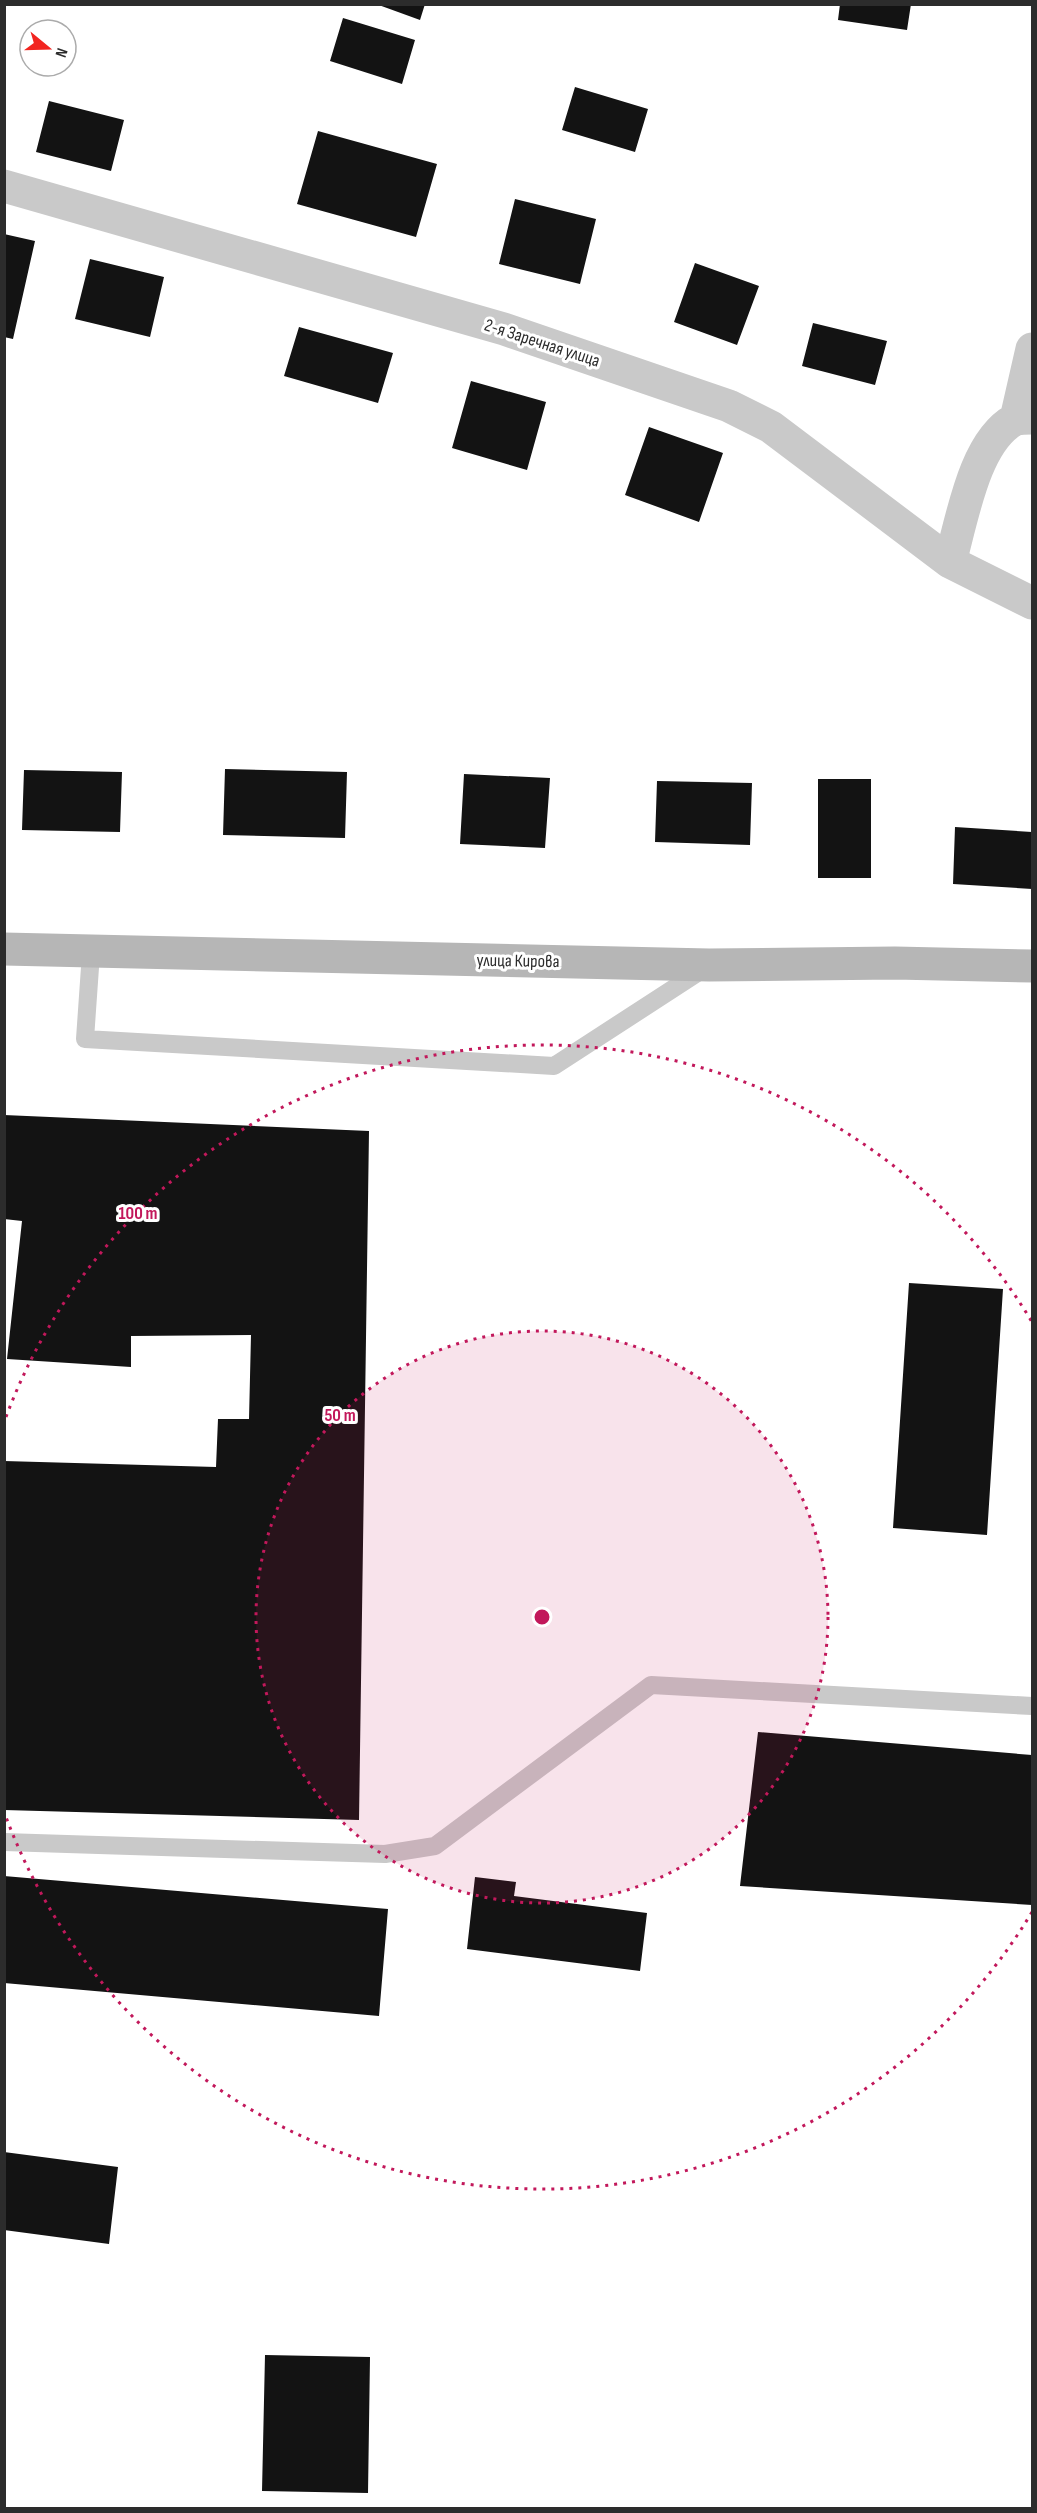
<svg xmlns="http://www.w3.org/2000/svg" width="1037" height="2513" viewBox="0 0 1037 2513" font-family="'Sofia Sans Condensed',sans-serif">
	<rect width="100%" height="100%" fill="#fff"/>
	<path fill="#131313" d="M376,4h49l-5,16z
		M840,4h71l-4,26 -69,-10z
		M343,18l72,22 -13,44 -72,-23z
		M575,87l73,22 -13,43 -73,-22z
		M49,101l75,19 -13,51 -75,-19z
		M318,131l119,33 -21,73 -119,-33z
		M515,199l81,20 -16,65 -81,-20z
		M4,234l31,7 -22,98 -9,-2z
		M90,259l74,18 -14,60 -75,-18z
		M695,263l64,23 -22,59 -63,-23z
		M813,323l74,18 -12,44 -73,-19z
		M299,327l94,26 -15,50 -94,-27z
		M471,381l75,21 -19,68 -75,-22z
		M649,427l74,26 -24,69 -74,-27z
		M225,769l122,3 -2,66 -122,-3z
		M24,770l98,2 -2,60 -98,-2z
		M464,774l86,4 -5,70 -85,-4z
		M818,779h53v99h-53z
		M657,781l95,2 -2,62 -95,-3z
		M955,827l77,5v57l-79,-5z
		M4,1115l365,16 -10,689 -355,-10v-349l212,6 2,-48h31l2,-84 -120,1v31l-124,-8 15,-138 -18,-2z
		M909,1283l94,6 -16,246 -94,-7z
		M758,1732l274,23v150l-292,-19z
		M4,1876l384,33 -9,107 -375,-33z
		M475,1877l41,5 -2,14 133,17 -7,58 -173,-22z
		M4,2152l114,15 -9,77 -105,-14z
		M265,2355l105,2 -2,136 -106,-2z"/>
	<g fill="none" stroke-linecap="round" stroke-linejoin="round">
		<path stroke="#c9c9c9" stroke-width="18" d="M91,953l-6,86 469,27 151,-98
			M4,1842l381,12 50,-8 216,-161 381,21"/>
		<path stroke="#c9c9c9" stroke-width="33" d="M4,186l500,143 225,77 42,21 179,135 82,41
			M1016,419l16,-70
			M950,562c12,-42 24,-120 64,-142 5,-2 13,-2 18,-2"/>
		<path stroke="#b6b6b6" stroke-width="33" d="M4,949l705,16 186,-2 137,3"/>
	</g>
	<circle cx="542" cy="1617" r="286" fill="#c2185b" fill-opacity=".12"/>
	<g fill="none" stroke="#c2185b" stroke-width="3" stroke-dasharray="3 6">
		<circle cx="542" cy="1617" r="286"/>
		<path d="M1032 1912A572 572 0 0 1 6 1817M6 1417A572 572 0 0 1 1032 1322"/>
	</g>
	<g text-anchor="middle" dominant-baseline="central" stroke-width="6" stroke-linejoin="round" paint-order="stroke">
		<g font-size="18" fill="#2c2c2c" stroke="#fff">
			<text transform="translate(542 343) rotate(18)">2-я Заречная улица</text>
			<text transform="translate(518 961) rotate(1)">улица Кирова</text>
		</g>
	</g>
	<circle cx="542" cy="1617" r="9" fill="#c2185b" stroke="#fff" stroke-width="3"/>
	<g font-size="18" text-anchor="middle" font-weight="bold" fill="#c2185b" stroke="#fff" stroke-width="6" stroke-linejoin="round" paint-order="stroke">
		<text x="138" y="1219">100 m</text>
		<text x="340" y="1421">50 m</text>
	</g>
	<rect width="1037" height="2513" fill="none" stroke="#2c2c2c" stroke-width="12"/>
	<g transform="translate(48 48) rotate(109)"><circle r="28" fill="#ffffff" stroke="#ababab" stroke-width="1.5"/>
	<path d="M0-4.5L10 22L0 15L-10 22Z" fill="#f22520"/>
	<text y="-9" font-size="16" font-weight="bold" text-anchor="middle" fill="#2c2c2c">N</text>
	</g>
</svg>
